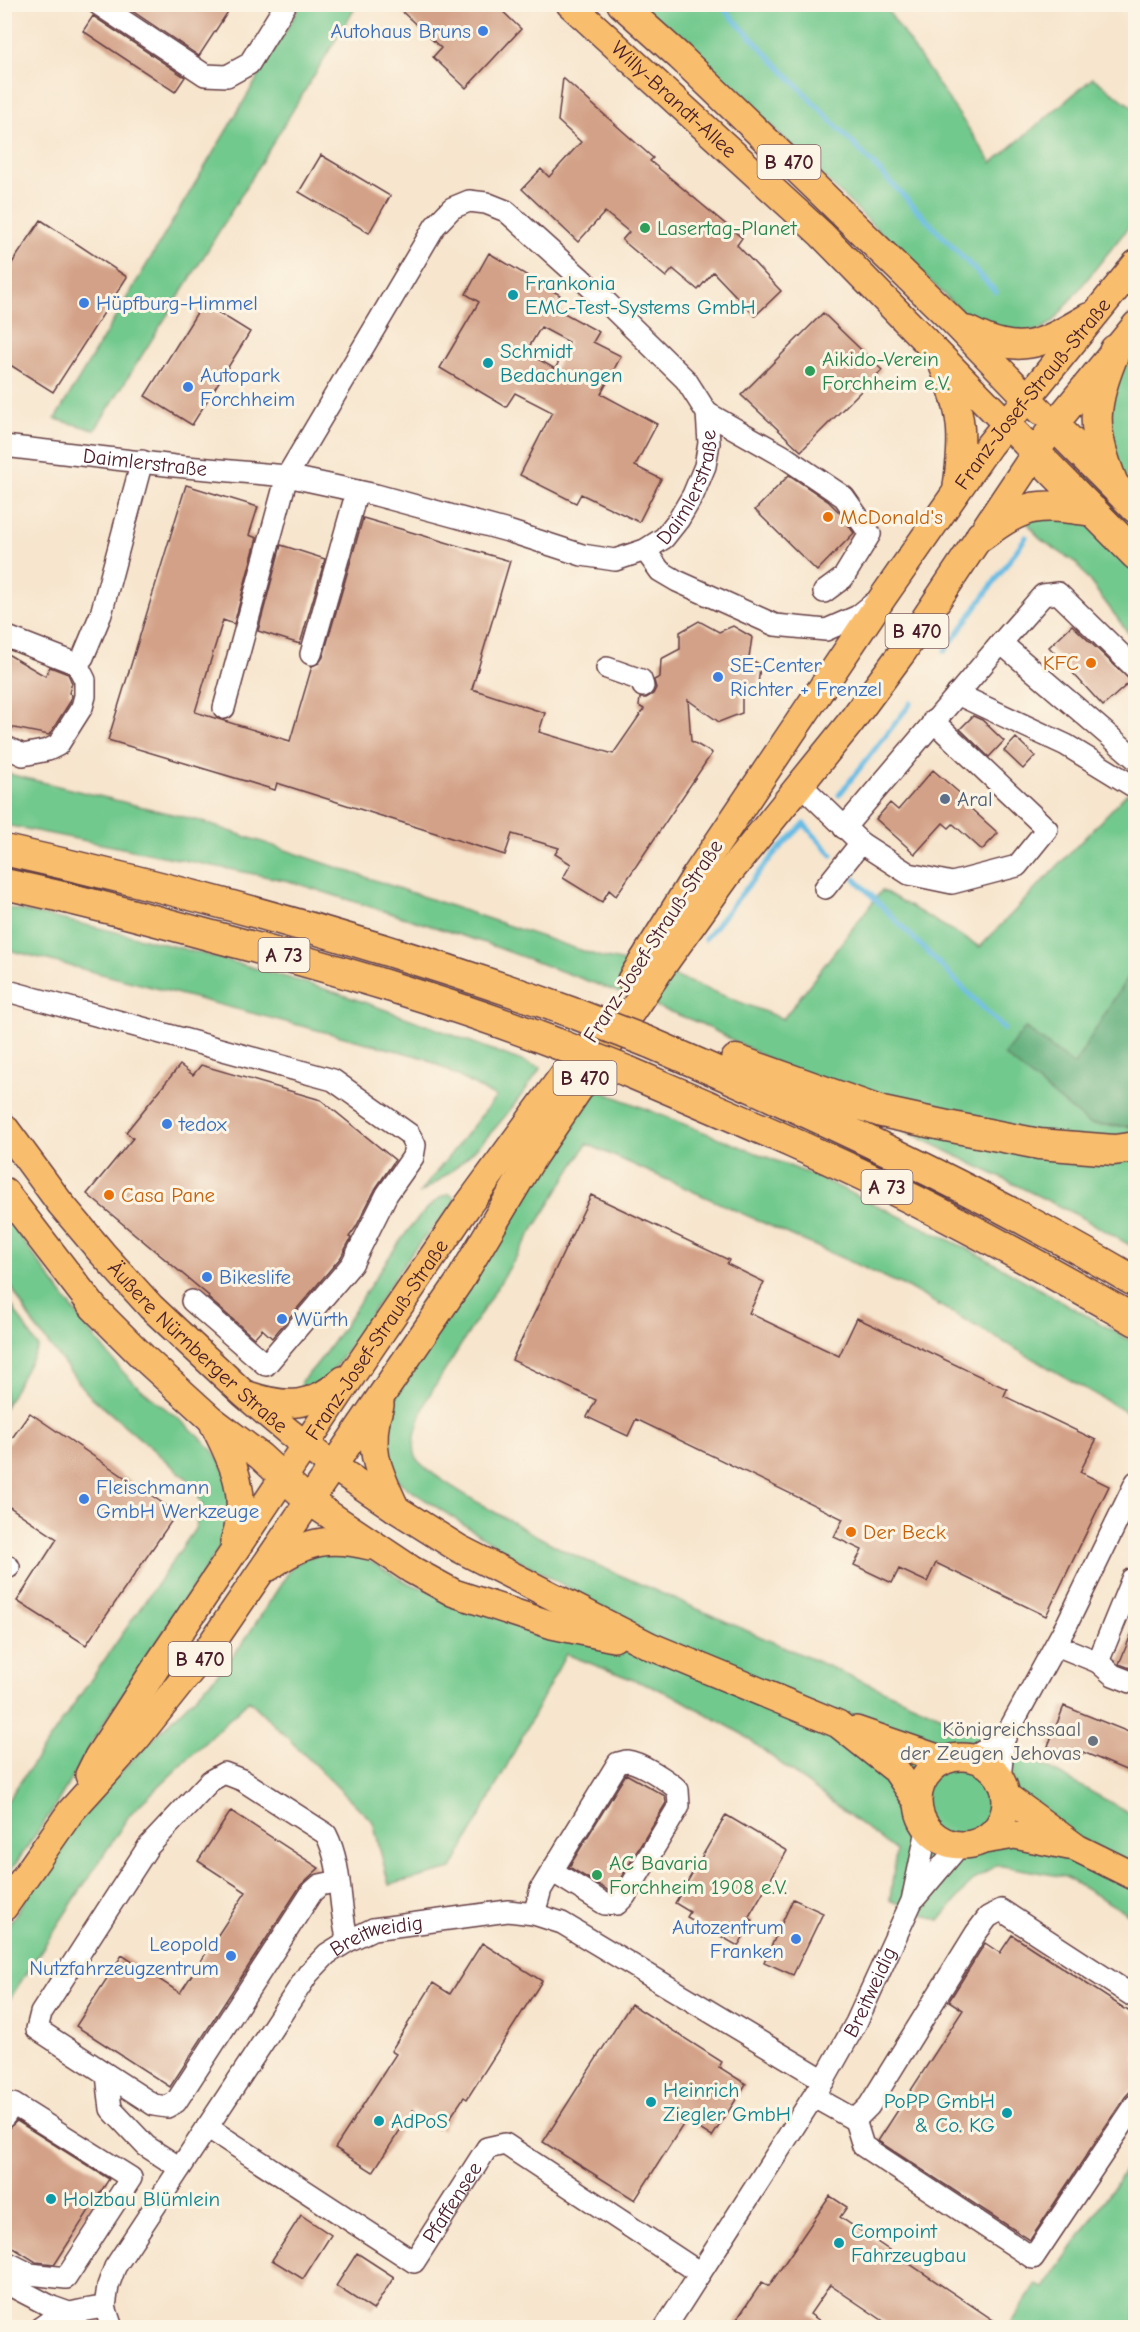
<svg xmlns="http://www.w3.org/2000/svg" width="1140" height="2332" viewBox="0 0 1140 2332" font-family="'Comic Neue',sans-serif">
	<rect width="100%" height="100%" fill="#fcf5e5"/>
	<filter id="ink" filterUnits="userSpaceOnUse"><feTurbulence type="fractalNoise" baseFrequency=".0167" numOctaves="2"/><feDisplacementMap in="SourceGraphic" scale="12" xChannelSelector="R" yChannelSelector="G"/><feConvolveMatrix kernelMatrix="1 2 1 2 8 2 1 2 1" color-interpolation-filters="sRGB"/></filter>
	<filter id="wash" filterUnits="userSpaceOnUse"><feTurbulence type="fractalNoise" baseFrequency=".008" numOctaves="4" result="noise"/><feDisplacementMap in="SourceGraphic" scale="24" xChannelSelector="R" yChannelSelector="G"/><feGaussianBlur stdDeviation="1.35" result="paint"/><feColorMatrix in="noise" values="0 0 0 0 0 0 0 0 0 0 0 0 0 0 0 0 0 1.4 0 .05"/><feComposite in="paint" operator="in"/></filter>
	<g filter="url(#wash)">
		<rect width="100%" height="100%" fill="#f7e5cd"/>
		<path fill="#72c98e" stroke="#5e745c" stroke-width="1.5" d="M301,5h56l-164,269 -98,156 -40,-11z
			M642,5h242l108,158 101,-85 42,31v110l-82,103 -14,9 -37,4 -35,-18 -212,-207z
			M1135,341v301l-59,-79 -36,-24 -13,-17 85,-70 -6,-51z
			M5,773l195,48 401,136 50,10 132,52 99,-129 98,57 155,-162v180l-61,100 -48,-37 63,96 46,3v121l-58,-33 -163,-80 -212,-111 -68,-26 -149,-55 -196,-62 -284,-56z
			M4,907c110,23 220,50 327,84 71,23 140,52 210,77 -34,49 -71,95 -122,126l77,-97 -71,-39 -420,-109z
			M593,1088l229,91 154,74 159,90v74l-226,-129 -322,-144 -160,255c-6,17 -17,40 -11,58 6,18 128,83 151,95l432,189 136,75v102l-70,-41 -68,-12 -26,17 -32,39 -49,-21 6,-49 -154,-117 -69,-39 -107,-41 -114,215 -63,16 -16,-63 -124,-122 -119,114 -125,192v-76l71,-107 55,-62 84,-84 28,-34 49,-76 13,-9 21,-6 30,1 52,30 164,56 16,-40 -74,-42 -104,-67 -13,-10 -10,-16 -5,-21 8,-40 124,-187z
			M449,1194l6,4 -1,6 -42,48 -83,125 -27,17 -1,-13c42,-37 106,-175 148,-187z
			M4,1214c32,44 62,88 95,129 10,12 19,25 30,35 26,26 73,53 91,83 15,27 9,62 -2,89l-115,174 -49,84 -49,71v-75l190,-275 7,-25 -9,-20 -105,-90 -55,-70 -28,-48z
			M5,1295l33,52 -33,60 -1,-112z
			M1135,2156v171h-127l28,-42 8,3z"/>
		<path fill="#5dad79" stroke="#546652" stroke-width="1.5" d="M1135,965v162l-46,-3 -85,-69 21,-27 49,37z"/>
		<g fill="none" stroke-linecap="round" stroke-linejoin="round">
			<path stroke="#67bce3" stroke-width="5" d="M719,4l277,288
				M945,651l81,-114
				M839,795l72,-92
				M855,879l149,150
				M705,939l69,-85 30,-30 28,31"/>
		</g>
		<g id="blocks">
			<path fill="#d3a187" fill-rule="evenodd" d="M122,4h111l-34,52z
				M394,4h101l26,25 -55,59 -33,-31 8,-9z
				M93,16l92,61 -10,15 -92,-61z
				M563,78l90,80 -3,3 92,77 -5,7 44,46 -26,25 -42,-44 -15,18 -25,-21 -7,8 -44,-37 7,-8 -24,-20 -27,30 -56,-53 19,-20 8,8 32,-35 -23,-21z
				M321,155l69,41 -21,37 -70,-41z
				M41,220l86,57 -74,115 -49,-31v-86z
				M489,253l71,42 -7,12 46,25 -6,10 28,14 -20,38 56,30 -22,42 26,13 -22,43 -58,-28 -5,9 -56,-28 32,-63 -37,-19 -9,14 -66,-39 39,-66 -13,-8zM541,327l28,15 -14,27 -29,-17z
				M203,303l47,29 -58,93 -47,-29z
				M823,313l59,57 -81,81 -60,-56z
				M789,475l40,27 10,10 15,21 -37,38 -62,-61z
				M186,485l72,22 -9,28 8,3 -23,86 -11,-4 -28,92 95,29 22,-75 7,-3 4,-6 40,-139 147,43 -38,128 73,24 -6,19 74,22 31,-45 -5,-3 1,-8h6l7,-4 3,-6 -2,-8 6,-3 1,-18 19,-10v-17l19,-11 20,11 14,-6 19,11 -3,21 11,7 -2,21 -16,8v19l-23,9 -31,-22 3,41 21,12 -96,143 -7,-6 -7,12 -39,-24 8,-14 -16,-10 4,-6 -47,-14 -7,21 -228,-72 -2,7 -167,-50z
				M281,545l44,14 -25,85 -42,-13z
				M1072,625l59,56 -28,25 -54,-59z
				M4,652l41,24 5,-9 18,7 4,9 -3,10 3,2 -2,7 -21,33 -45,-9z
				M973,716l9,4 22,21 -15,16 -29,-28z
				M1016,738l19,18 -12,13 -19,-18z
				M933,770l38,33 -3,3 30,27 -16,17 -29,-26 -4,4 -6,-5 -28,31 -39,-35 14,-16 8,7z
				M180,1065l13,10 8,-10 120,35 74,60 -19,28 -20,39 -7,10 2,1 -10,19 -69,81 -10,-9 -8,9 -46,-40 1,-2 -122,-102 46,-56 -7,-6z
				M591,1195l138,65 -2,4 37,18 -15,31 90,43 18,-38 150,71 -3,7 92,44 -16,32 29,14 -63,130 -110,-53 -9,19 -28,-13 -7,14 -38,-18 8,-15 -28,-13 9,-18 -207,-100 -8,17 -41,-19 9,-17 -84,-40z
				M30,1413l147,100 -91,132 -69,-44 40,-62 -53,-36v-54z
				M1135,1625h1v45l-17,-6z
				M1064,1706l72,29v19l-8,17 -45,-19 -3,8 -13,-6 -2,6 -13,-5 2,-6 -6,-3z
				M626,1774l39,22 1,7 -51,85 -6,3 -40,-24z
				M231,1811l88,57 -18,17 -131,202 -94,-61 46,-71 58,38 66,-101 -48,-31z
				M726,1815l61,36 -39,67 5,2 -15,26 -51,-29 3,-5 -15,-9z
				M793,1899l30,14 -30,62 -29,-13z
				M1012,1935l124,81v69l-11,12 -95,143 -152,-99 85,-131 -14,-9 36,-58 15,10z
				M482,1943l60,38 -75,118 -3,-2 -22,33 -29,-20 -40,62 -38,-24 61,-94 -5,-3 42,-68 17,11z
				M631,2004l91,58 -3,5 27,17 -34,53 -26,-17 -51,80 -92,-58z
				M17,2121l92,58 -54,85 -19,-2 -32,-20v-110z
				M830,2196l17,11 -7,10 165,111h-111l-64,-43 -20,29 20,14h-99l31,-46 7,4z
				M301,2215l30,20 -28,44 -31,-19z
				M357,2253l37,24 -21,33 -37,-24z"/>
		</g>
	</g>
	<g filter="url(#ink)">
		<use href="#blocks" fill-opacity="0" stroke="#643d43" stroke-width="1.5"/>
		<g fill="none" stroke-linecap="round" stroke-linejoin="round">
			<g stroke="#643d43" stroke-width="24">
				<g id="minor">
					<path d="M98,4l107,71 22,1 22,-12 37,-60"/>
					<path d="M707,413l76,43 61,41 26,37 -27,44 -19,14"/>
					<path id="s1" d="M4,446l171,20 112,10 89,19 132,36 74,24 33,5 30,-10 19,-12 15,-19 14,-24 12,-29 4,-23 -2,-30 -21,-33 -90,-88 -90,-81 -20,-8 -17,-2 -17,7 -17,18 -148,250 -63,232"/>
					<path d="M645,550l15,21 17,10 98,44 51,5 32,-14 16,-13"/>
					<path d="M4,640l6,-2 67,26 8,16v16l-3,11 -24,38 -10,5 -25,5 -19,-9"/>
					<path d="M1001,643l42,-48 15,-2 78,76"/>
					<path d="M311,654l46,-163"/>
					<path d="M77,664l6,-7 18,-43 41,-153"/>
					<path d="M607,668l34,12 2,6"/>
					<path d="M957,694l109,51 67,41 3,-3"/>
					<path d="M799,783l62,60 48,31 43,9 65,-17 30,-37 -114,-108"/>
					<path d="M844,828l157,-185 135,116"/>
					<path d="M825,888l36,-45"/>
					<path d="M4,990l329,90 76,54 6,11 -2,12 -26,37 -35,70 -86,101 -74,-64"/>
					<path d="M4,1565l5,2"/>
					<path d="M1056,1645l42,17 34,-83"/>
					<path d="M1098,1662l15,13 23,9"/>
					<path d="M971,1758l33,-19"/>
					<path d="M1000,1779l4,-40 63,-115 69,-142"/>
					<path d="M339,1881l-19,4 -8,7 -136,210 -9,5 -13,-2 -117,-76 4,-16 107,-166 62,-66 14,-8 18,7 84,54c17,33 12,72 22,107"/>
					<path d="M915,1898l44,-52"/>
					<path d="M534,1914l7,-25 77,-126c2,0 7,-2 9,-2 13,1 42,20 51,29l1,16 -54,90 -8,8h-12l-53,-33"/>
					<path d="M107,2075l4,34 35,37 34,22"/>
					<path d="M814,2097l41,23 14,-14 107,-173 12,-16 13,-7 135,88"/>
					<path d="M4,2117l9,-13 118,74 -65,100 -36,-4 -26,-13"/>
					<path d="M855,2120l8,26 170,112 103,-154"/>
					<path id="s2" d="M207,2127l207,135 73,-114 18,-4 195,129"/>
					<path d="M4,2282l48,25 17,6"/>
					<path d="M40,2328c19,-15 42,-18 65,-21"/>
					<path id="s3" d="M112,2328l-7,-21 3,-21 7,-19 193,-293 19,-20 21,-13 25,-12 135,-18 26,3 28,9 262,157"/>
					<path id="s4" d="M665,2328l159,-248 32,-57 56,-122 15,-71"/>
				</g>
			</g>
			<g stroke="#643d43" stroke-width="30">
				<g id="major">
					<path id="s5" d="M570,4l251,230 214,219"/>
					<path d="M621,4l59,53 133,128 141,137 86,89"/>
					<path d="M968,330c53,27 72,15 120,-13"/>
					<path d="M943,366c20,47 21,70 14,120"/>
					<path id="s6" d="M631,980l65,-105 187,-278 106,-152 147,-181"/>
					<path id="s7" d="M4,1127l56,76 42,50 49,54 93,87 46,39 43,33 63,43 62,39 192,98 188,78 58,46 21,31"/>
					<path d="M4,1191l90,117 50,50 67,61 49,37 49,45 103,69 42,23 98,32 62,13"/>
					<path d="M248,1395c38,13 64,13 95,-15"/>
					<path d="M380,1405c-14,42 -2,66 16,104"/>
					<path d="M214,1425c20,39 36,72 20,117"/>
					<path d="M269,1567c36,-26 58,-31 101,-21"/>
					<path d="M856,1730l87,30"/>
					<circle cx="962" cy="1801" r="44"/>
					<path id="s8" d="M89,1775l9,-18 61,-94 200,-298 109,-160 115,-157"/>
					<path d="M1006,1796l71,52 59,29"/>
					<path d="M984,1840l31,-5 54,11"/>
					<path d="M4,1907l67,-96 65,-72 74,-93 249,-364 74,-125 128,-189 67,-94 122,-151 54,-73 150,-225 82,-100"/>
				</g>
			</g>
			<g stroke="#643d43" stroke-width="33">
				<path id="highway" d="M1054,425l82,83
					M1035,453l101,102
					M1113,484c-23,-55 -21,-80 2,-134
					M981,536c46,-34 56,-33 112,-25
					M4,850c194,43 385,96 572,164
					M4,884c72,15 142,34 212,53 116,31 230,64 342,107
					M648,1042c166,71 331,148 488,240
					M736,1060l146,52 65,14 92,18 75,6 22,-3
					M629,1072c98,42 196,83 291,131 73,37 145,77 216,118"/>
			</g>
			<use href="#minor" stroke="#fff" stroke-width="21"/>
			<use href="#major" stroke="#f9be6d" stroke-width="27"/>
			<use href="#highway" stroke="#f9be6d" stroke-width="30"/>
			<g stroke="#643d43" stroke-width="33" stroke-linecap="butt">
				<path id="highway-bridge" d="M576,1014l72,28
					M558,1044l71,28"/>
			</g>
			<use href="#highway-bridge" stroke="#f9be6d" stroke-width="30"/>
		</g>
	</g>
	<g fill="#3f7fe0" stroke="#fcf5e5" stroke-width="2">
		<circle cx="483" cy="31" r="6"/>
		<circle cx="84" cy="303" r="6"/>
		<circle cx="188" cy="387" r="6"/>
		<circle cx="718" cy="677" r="6"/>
		<circle cx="167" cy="1124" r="6"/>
		<circle cx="207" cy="1277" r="6"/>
		<circle cx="282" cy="1319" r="6"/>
		<circle cx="84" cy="1499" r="6"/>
		<circle cx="796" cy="1939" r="6"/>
		<circle cx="231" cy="1956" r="6"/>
	</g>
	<g fill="#2e9e5b" stroke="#fcf5e5" stroke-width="2">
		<circle cx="645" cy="228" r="6"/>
		<circle cx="810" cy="371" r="6"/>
		<circle cx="597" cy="1875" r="6"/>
	</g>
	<g fill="#0f9aa8" stroke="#fcf5e5" stroke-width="2">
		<circle cx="513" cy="295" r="6"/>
		<circle cx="488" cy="363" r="6"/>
		<circle cx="651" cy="2102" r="6"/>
		<circle cx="1007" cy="2113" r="6"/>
		<circle cx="379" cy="2121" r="6"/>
		<circle cx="51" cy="2199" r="6"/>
		<circle cx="839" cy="2243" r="6"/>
	</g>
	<g fill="#e8710a" stroke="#fcf5e5" stroke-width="2">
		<circle cx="828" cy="517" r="6"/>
		<circle cx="1091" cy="663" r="6"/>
		<circle cx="109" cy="1195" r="6"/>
		<circle cx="851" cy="1532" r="6"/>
	</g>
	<circle fill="#5c6f8a" stroke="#fcf5e5" stroke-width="2" cx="945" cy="799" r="6"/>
	<circle fill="#6b7280" stroke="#fcf5e5" stroke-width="2" cx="1093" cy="1741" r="6"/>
	<g text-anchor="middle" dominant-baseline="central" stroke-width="6" stroke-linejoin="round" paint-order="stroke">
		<g fill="#fcf5e5" stroke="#7f5f63" stroke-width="1.5">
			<rect x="757.5" y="145" width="63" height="34" rx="4.5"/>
			<rect x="885.5" y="614" width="63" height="34" rx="4.5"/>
			<rect x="258.5" y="938" width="51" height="34" rx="4.5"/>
			<rect x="553.5" y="1061" width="63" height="34" rx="4.5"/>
			<rect x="861.5" y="1170" width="51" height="34" rx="4.5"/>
			<rect x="168.5" y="1642" width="63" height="34" rx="4.5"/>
		</g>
		<g font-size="20" font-weight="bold" fill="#4a1f2b">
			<text x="789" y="162">B 470</text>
			<text x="917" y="631">B 470</text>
			<text x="284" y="955">A 73</text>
			<text x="585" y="1078">B 470</text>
			<text x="887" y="1187">A 73</text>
			<text x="200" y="1659">B 470</text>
		</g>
		<g font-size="21" fill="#366cbe" stroke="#fcf5e5" text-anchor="start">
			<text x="471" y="31" text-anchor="end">Autohaus Bruns</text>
			<text x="96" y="303">Hüpfburg-Himmel</text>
			<text x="200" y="375">Autopark<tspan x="200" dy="24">Forchheim</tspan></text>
			<text x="730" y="665">SE-Center<tspan x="730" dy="24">Richter + Frenzel</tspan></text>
			<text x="179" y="1124">tedox</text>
			<text x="219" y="1277">Bikeslife</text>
			<text x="294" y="1319">Würth</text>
			<text x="96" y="1487">Fleischmann<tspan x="96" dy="24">GmbH Werkzeuge</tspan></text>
			<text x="784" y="1927" text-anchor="end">Autozentrum<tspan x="784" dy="24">Franken</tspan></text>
			<text x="219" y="1944" text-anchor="end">Leopold<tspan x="219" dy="24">Nutzfahrzeugzentrum</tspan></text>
		</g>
		<g font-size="21" fill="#4a1f2b" stroke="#fcf5e5">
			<text stroke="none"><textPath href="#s5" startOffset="141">Willy-Brandt-Allee</textPath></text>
			<text stroke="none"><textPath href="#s6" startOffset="711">Franz-Josef-Strauß-Straße</textPath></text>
			<text stroke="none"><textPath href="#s1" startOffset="142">Daimlerstraße</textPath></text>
			<text stroke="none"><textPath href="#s1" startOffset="735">Daimlerstraße</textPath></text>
			<text transform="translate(653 941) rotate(-57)">Franz-Josef-Strauß-Straße</text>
			<text stroke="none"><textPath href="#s8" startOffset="522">Franz-Josef-Strauß-Straße</textPath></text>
			<text stroke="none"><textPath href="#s7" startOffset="294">Äußere Nürnberger Straße</textPath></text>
			<text stroke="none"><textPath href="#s3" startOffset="496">Breitweidig</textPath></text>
			<text stroke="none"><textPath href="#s4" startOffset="394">Breitweidig</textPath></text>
			<text stroke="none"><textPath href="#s2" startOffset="318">Pfaffensee</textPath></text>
		</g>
		<g font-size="21" fill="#27864d" stroke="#fcf5e5" text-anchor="start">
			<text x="657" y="228">Lasertag-Planet</text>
			<text x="822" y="359">Aikido-Verein<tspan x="822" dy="24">Forchheim e.V.</tspan></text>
			<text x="609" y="1863">AC Bavaria<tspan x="609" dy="24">Forchheim 1908 e.V.</tspan></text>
		</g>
		<g font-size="21" fill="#0d838f" stroke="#fcf5e5" text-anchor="start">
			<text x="525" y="283">Frankonia<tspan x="525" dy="24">EMC-Test-Systems GmbH</tspan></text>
			<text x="500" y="351">Schmidt<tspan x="500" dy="24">Bedachungen</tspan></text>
			<text x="663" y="2090">Heinrich<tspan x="663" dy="24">Ziegler GmbH</tspan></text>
			<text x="995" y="2101" text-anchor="end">PoPP GmbH<tspan x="995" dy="24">&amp; Co. KG</tspan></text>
			<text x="391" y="2121">AdPoS</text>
			<text x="63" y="2199">Holzbau Blümlein</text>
			<text x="851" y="2231">Compoint<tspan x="851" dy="24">Fahrzeugbau</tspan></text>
		</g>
		<g font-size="21" fill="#c56008" stroke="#fcf5e5" text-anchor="start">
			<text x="840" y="517">McDonald's</text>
			<text x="1079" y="663" text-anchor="end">KFC</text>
			<text x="121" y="1195">Casa Pane</text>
			<text x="863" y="1532">Der Beck</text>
		</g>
		<g font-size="21" fill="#4e5e75" stroke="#fcf5e5" text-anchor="start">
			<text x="957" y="799">Aral</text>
		</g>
		<g font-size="21" fill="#5b616d" stroke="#fcf5e5" text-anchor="end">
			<text x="1081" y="1729">Königreichssaal<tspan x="1081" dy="24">der Zeugen Jehovas</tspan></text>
		</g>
	</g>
	<rect width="1140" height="2332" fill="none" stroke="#fcf5e5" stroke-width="24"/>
</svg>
